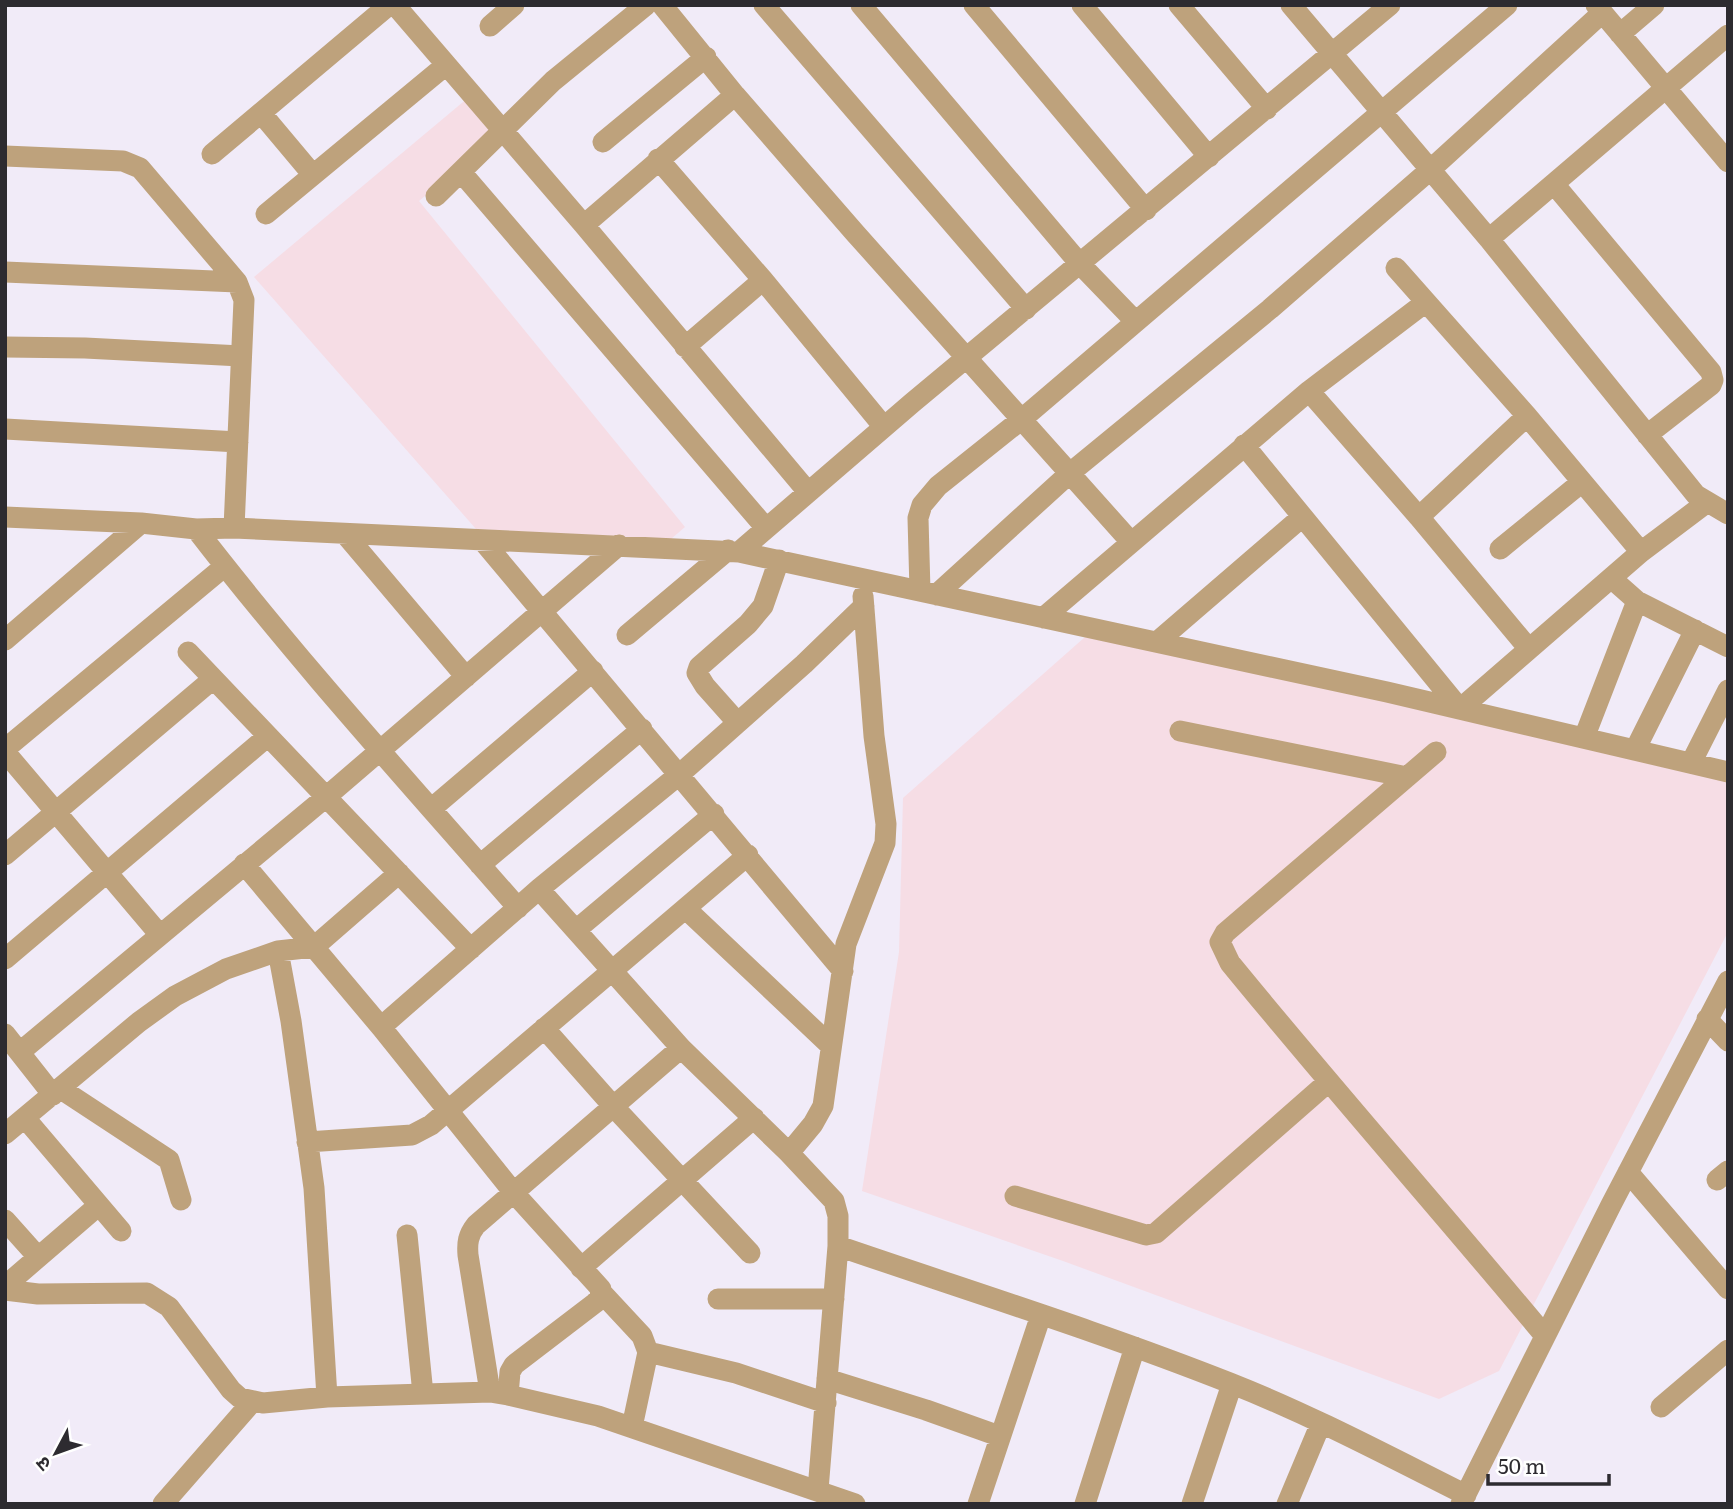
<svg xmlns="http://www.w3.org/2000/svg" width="1733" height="1509" viewBox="0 0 1733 1509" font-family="Literata,'Noto Sans Devanagari',serif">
	<rect width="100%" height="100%" fill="#f1ebf8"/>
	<path fill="#f6dde5" d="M469,97l29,38 -79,66 266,326 -14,12 -195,-10 -222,-252z
		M1085,637l340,70 303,71v154l-229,439 -60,28 -376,-138 -201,-70 37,-239 4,-154z"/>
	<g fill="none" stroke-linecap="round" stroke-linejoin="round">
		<path stroke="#bea27c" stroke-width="21" d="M395,5l189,220 224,267
			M662,5l73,90 120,138 276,309
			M764,5l262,304
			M861,5l219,259 55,57
			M974,5l172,205
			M1082,5l127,152
			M1179,5l88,104
			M1291,5l198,234 207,256 32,19
			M1596,5l132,157
			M490,26l24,-21
			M1620,34l34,-29
			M261,113l52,62
			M603,142l103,-85
			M212,154l177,-149
			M5,156l118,5 17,7 97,114 7,18 -10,228
			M658,159l105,121 121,147
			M461,172l304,355
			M1554,184l157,188 2,8 -2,5 -64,50
			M436,196l117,-115 93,-76
			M266,214l180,-149
			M584,225l151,-130
			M1489,239l239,-204
			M1396,268l131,148 114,136
			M5,272l232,10
			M5,347l80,1 156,8
			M685,347l78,-67
			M1309,391l110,126 110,132
			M5,429l233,13
			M1244,445l216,264 181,-157 65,-49
			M5,517l136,6 55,6 38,-1 505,24 648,140 341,80
			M1419,517l108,-101
			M196,529c101,131 213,254 322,379
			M345,534l121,143
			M482,540l361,431
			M1500,549l82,-67
			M739,552l173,-149 478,-398
			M1611,578l26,23 91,46
			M920,591l-2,-73 4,-13 16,-19 84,-67 485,-414
			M936,595l134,-122 200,-164 160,-139 172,-157
			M1043,618l266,-227 117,-89
			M627,635l101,-85
			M5,640l136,-117
			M1157,642l145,-125
			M188,652l283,297
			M737,722l-32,-36 -8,-13 2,-6 49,-43 15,-18 16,-46
			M1180,731l227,46
			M1584,738l53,-137
			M5,749l220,-183
			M1635,750l60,-120
			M5,752l155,183
			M1436,752l-211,181 -5,9 10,21c103,126 211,248 315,373
			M1691,763l37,-73
			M431,809l162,-138
			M5,855l208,-176
			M244,864l137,163 133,166 87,96 -1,9 -5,5 -81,62 -4,7 -2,23
			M480,865l162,-136
			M539,889l142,159 108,105 45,48 4,15v30l-20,244
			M686,909l144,136
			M576,930l138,-116
			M278,951l13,70 23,167 13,209
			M5,959l263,-223
			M1707,1019l21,22
			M381,1027l158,-138 141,-115 124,-110 60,-58
			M544,1028l69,78 137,147
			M5,1034l48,61
			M20,1052l306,-255 293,-252
			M61,1089l108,71 12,40
			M25,1118l96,113
			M5,1134l134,-112 36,-26 51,-27 52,-18 36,-4 85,-74
			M307,1142l105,-7 19,-10 317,-270
			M789,1153l24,-29 10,-18 23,-162 39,-101 1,-19 -12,-88 -11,-140
			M1628,1172l100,117
			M1717,1180l11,-9
			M1015,1196l131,39 10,-2 171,-150
			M5,1220l33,37
			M407,1235l16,159
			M838,1246c131,45 263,86 392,137 81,32 158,73 236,112
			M581,1268l173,-150
			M5,1286l94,-81
			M5,1290l33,4 109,-1 22,14 62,83 9,8 23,5 64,-6 163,-5 18,3 90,21 257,88
			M602,1293l40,43 6,16 -16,75
			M718,1299h116
			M648,1352l88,21 90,30
			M827,1379l99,31 73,26
			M490,1392l-22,-137c-1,-12 0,-20 8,-30l205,-177
			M1661,1407l67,-57
			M163,1504l89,-102
			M978,1504l63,-189
			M1085,1504l50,-157
			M1192,1504l40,-120
			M1287,1504l34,-81
			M1461,1504l150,-299 117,-224"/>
	</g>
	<rect width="1733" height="1509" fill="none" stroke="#2d2b30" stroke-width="14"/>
	<g transform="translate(56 1453) rotate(229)" stroke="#ffffff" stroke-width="5" paint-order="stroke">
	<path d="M0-5L12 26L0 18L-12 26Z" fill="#2d2b30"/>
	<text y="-10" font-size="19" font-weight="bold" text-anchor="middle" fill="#2d2b30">उ</text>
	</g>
	<path d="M1488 1474v10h121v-10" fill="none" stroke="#2d2b30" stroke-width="3.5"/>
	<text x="1498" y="1474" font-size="21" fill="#2d2b30" stroke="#ffffff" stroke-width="5" paint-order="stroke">50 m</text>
</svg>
